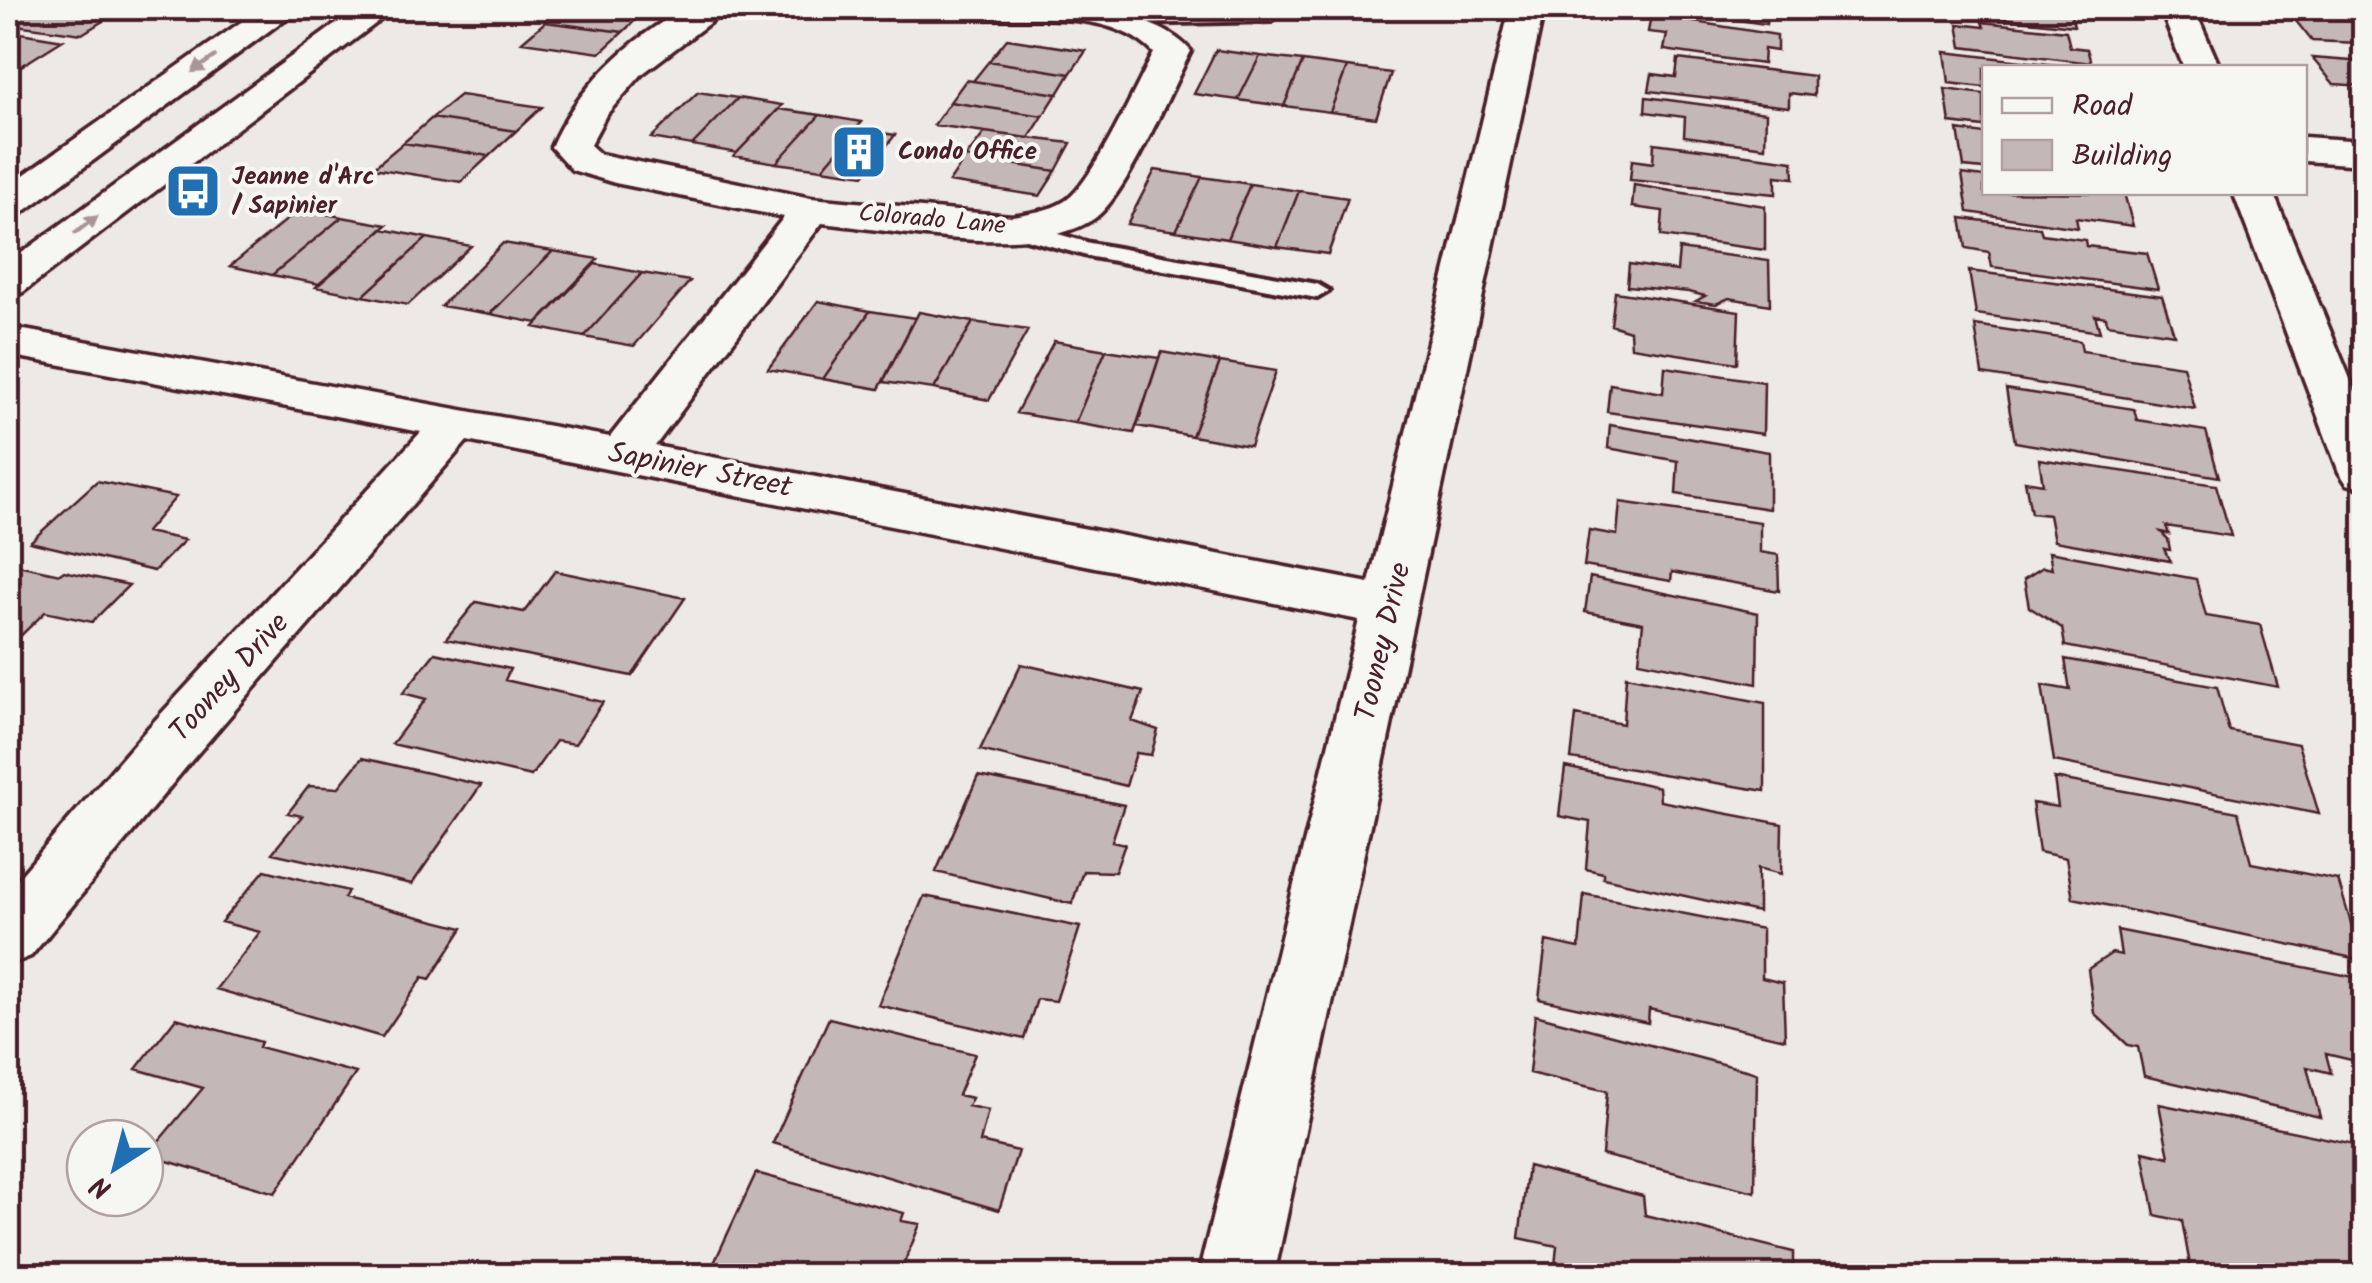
<svg xmlns="http://www.w3.org/2000/svg" width="2372" height="1283" viewBox="0 0 2372 1283" font-family="Kalam,sans-serif">
	<rect width="100%" height="100%" fill="#ece9e6"/>
	<filter id="ink" filterUnits="userSpaceOnUse"><feTurbulence type="fractalNoise" baseFrequency=".01" numOctaves="2"/><feDisplacementMap in="SourceGraphic" scale="20" xChannelSelector="R" yChannelSelector="G"/><feConvolveMatrix kernelMatrix="1 2 1 2 8 2 1 2 1" color-interpolation-filters="sRGB"/></filter>
	<g filter="url(#ink)">
		<path fill="#c4b7b7" stroke="#4a1f2b" stroke-width="2.5" d="M8,8h116l-42,26 -74,-10z
			M562,8h46l36,4 -21,20 -78,-10z
			M1654,8h114l-2,16z
			M1935,8l135,3 4,15 -139,-15z
			M2291,8h73v4l-72,-3z
			M1651,15l126,20v16l-13,-2 -1,15 -99,-14 3,-16 -19,-2z
			M2292,16l72,5v27l-4,-5 -48,-2z
			M545,22l78,10 -23,21 -78,-11z
			M1982,22l84,9 4,16 17,2 4,14 -129,-16 -4,-23 26,3z
			M8,31l55,9 -48,30 -7,-2z
			M1007,39l79,12 -16,23 -81,-13z
			M1216,50l44,6 -22,44 -44,-6z
			M1945,52l103,12 41,4h-105v19l-35,-4z
			M1260,56l43,5 -19,45 -46,-6z
			M2312,58l52,4v24l-30,-2z
			M1678,59l136,17v20l-25,-3v14l-140,-16 3,-17 24,3z
			M989,61l81,13 -12,20 -85,-13z
			M1303,61l44,6 -17,45 -46,-6z
			M1347,67l44,6 -15,45 -46,-6z
			M966,80l7,1 84,13 -14,22 -93,-14z
			M1945,89l39,5v33l-34,-4z
			M698,92l40,6 -46,47 -41,-7z
			M460,95l82,12 -26,24 -84,-13z
			M1646,97l120,16 -1,34 -81,-11 1,-19 -40,-5z
			M738,98l44,7 -45,48 -45,-8z
			M950,102l93,14 -14,22 -95,-13z
			M779,109l41,6 -44,48 -42,-7z
			M820,115l42,7 -40,47 -46,-6z
			M432,118l84,13 -27,25 -86,-13z
			M856,129l39,6 -31,40 -42,-6z
			M1958,130l26,4v35l-20,-2z
			M985,132l44,6 42,5 -15,28 -90,-14z
			M403,143l86,13 -28,26 -88,-14z
			M1654,143l139,18 1,17 -18,-2v18l-146,-14 2,-20 21,3z
			M966,157l90,14 -16,25 -91,-14z
			M1155,170l47,7 -26,54 -49,-7z
			M1962,174l22,3v15l140,1 9,33 -57,-8 2,10 -110,-16z
			M1202,177l48,7 -23,55 -51,-8z
			M1250,184l49,7 -22,56 -50,-8z
			M1634,185l131,21v44l-104,-14 2,-25 -31,-4z
			M1299,191l49,7 -20,56 -51,-7z
			M300,209l42,8 -70,58 -42,-9z
			M342,217l45,8 -68,59 -47,-9z
			M1961,218l79,10 2,6 43,6 1,6 61,7 11,36 -166,-22 -3,-15 -23,-4z
			M383,229l44,9 -64,58 -47,-9z
			M427,238l44,8 -63,59 -45,-9z
			M503,243l50,8 -63,63 -49,-8z
			M1679,249l90,12 1,44 -41,-7 -13,6 -20,-3 9,-5 -16,-4 -62,-6 2,-22 48,7z
			M553,251l45,8 -61,64 -47,-9z
			M595,264l47,9 -58,64 -50,-10z
			M1969,271l193,25 12,38 -67,-10 -1,-7 -11,-2 5,17 -124,-18z
			M642,273l48,8 -56,65 -50,-9z
			M1615,292l124,19 -2,52 -106,-16 -1,-16 -19,-6z
			M818,301l52,10 -47,68 -55,-10z
			M870,311l45,7 -36,71 -56,-10z
			M919,312l54,10 -39,67 -51,-7z
			M973,322l55,8 -39,70 -55,-11z
			M1975,325l105,16 2,10 101,15 12,43 -213,-35z
			M1054,341l52,9 -31,73 -59,-10z
			M1106,350l53,8 -25,75 -59,-10z
			M1161,352l59,10 -28,74 -55,-10z
			M1220,362l56,9 -26,75 -58,-10z
			M1665,367l99,15 -1,52 -156,-22 3,-28 53,9z
			M2006,389l128,20 3,11 69,11 13,46 -204,-35z
			M1610,425l159,27v57l-93,-15 2,-33 -70,-13z
			M2039,459l177,26 15,51 -65,-10 3,8 -8,-2 7,7 2,11 -6,-1 6,12 -116,-20 -5,-26 -18,-2 -6,-32 18,3z
			M97,481l79,16 -30,35 39,8 -31,31 -124,-29z
			M1620,502l140,20v30l18,3 1,36 -107,-19 -1,9 -87,-15 5,-36 28,5z
			M2049,552l147,27 10,37 54,9 18,62 -213,-41 -3,-18 -33,-21 -5,-28 19,-12 9,2z
			M8,563l52,11 4,-3 65,14 -37,37 -47,-10 -37,36z
			M555,571l130,27 -53,78 -186,-37 30,-37 48,10z
			M1590,577l168,36 -1,71 -118,-23 4,-38 -58,-11z
			M435,653l75,16 -5,11 98,22 -28,42 -19,-3 -25,35 -139,-32 34,-45 -23,-6z
			M2065,659l152,28 12,44 69,13 21,70 -265,-53 -12,-76 28,5z
			M1021,664l122,28 -11,29 26,9 -7,25 -15,-2 -10,33 -146,-36z
			M1626,676l139,27v88l-194,-32 5,-44 47,9z
			M362,758l119,27 -69,99 -140,-31 30,-37 -14,-3 21,-27 29,2z
			M1565,767l94,20 1,14 122,23 -1,50 -23,-6v44l-155,-34v-5l-17,-4 4,-47 -31,-6z
			M978,776l146,29 -12,36 13,3 -10,28 -32,-1 -11,33 -136,-32z
			M2054,778l184,34 13,51 87,17 24,80 -289,-62 -7,-40 -27,-6 -7,-49 26,4z
			M265,870l83,21 -4,7 119,30 -33,51 -7,-2 -41,60 -166,-48 44,-57 -39,-10z
			M1584,894l178,35v49l21,5 2,56 -136,-30 -1,14 -109,-24 7,-58 33,7z
			M924,896l156,31 -24,74 -19,-2 -13,40 -146,-34z
			M2117,930l247,49v84l-38,-9 5,19 -24,-6 13,50 -176,-41 -6,-29 -10,-2 -34,-32 -6,-44 24,-16 9,2z
			M1535,1015l222,58 -2,119 -153,-37 5,-64 -78,-18z
			M176,1018l85,24 -2,5 97,26 -81,120 -128,-38 56,-67 -67,-19z
			M829,1018l146,36 -17,41 14,3 -4,8 20,4 -8,32 38,9 -19,59 -226,-67z
			M2159,1104l205,42v101l-7,-2 5,18 -9,-3 4,16h-165l-10,-55 -27,-6 -12,-64 26,6z
			M1528,1166l115,30 2,19 148,37v24h-239l3,-30 -38,-8z
			M756,1173l148,40 -3,8 19,3 -21,52h-191z
			M281,1267l-3,9h-105z"/>
		<g fill="none" stroke-linecap="round" stroke-linejoin="round">
			<g stroke="#4a1f2b" stroke-width="8">
				<path id="service" d="M1265,11l9,6 -2,4 -145,3 -9,-6 9,-6z
					M1012,221l78,22 227,41 12,7 -12,7 -230,-42 -83,-23v-10z"/>
			</g>
			<g stroke="#4a1f2b" stroke-width="7">
				<path id="minor" d="M686,8h43l-87,66 -36,41 -16,30 10,9 211,44 201,18c18,-3 37,-5 53,-15 27,-16 72,-117 89,-148 -44,-44 -117,-33 -174,-35l-12,-3 -5,-7c68,0 184,-8 228,43 -20,38 -64,144 -96,167 -62,43 -200,12 -273,5l-167,223 714,137 141,-575h34l-270,1268h-76l161,-656 -892,-179 -276,320 -160,195 -23,9v-75l141,-163 272,-295 -413,-77v-28l602,110 174,-220 -169,-34 -43,-13 -21,-23c25,-58 79,-109 135,-139z
					M2160,8h34l26,60h-36z
					M2304,137l60,4v24l-60,-4z
					M2233,192h40l91,221v76l-17,-5 -8,-12z"/>
			</g>
			<g stroke="#4a1f2b" stroke-width="7">
				<path id="secondary" d="M261,8h39l-278,205 -14,3v-30z
					M358,8h38l-373,284 -15,4v-33z"/>
			</g>
			<use href="#service" fill="#f6f6f2" fill-rule="evenodd"/>
			<use href="#minor" fill="#f6f6f2" fill-rule="evenodd"/>
			<use href="#secondary" fill="#f6f6f2" fill-rule="evenodd"/>
		</g>
		<defs><path id="oneway-solid" d="M-6-.8H1V-3.2L6.5 0L1 3.2V.8H-6Z" transform="scale(2.5)"/></defs>
		<g fill="#a99598">
			<use href="#oneway-solid" transform="translate(204 64) rotate(145)"/>
			<use href="#oneway-solid" transform="translate(86 225) rotate(-37)"/>
		</g>
	</g>
	<defs>
		<g id="building-square" transform="scale(2.875)"><rect x="-9" y="-9" width="18" height="18" rx="4" fill="#1f6fb2" stroke="#f6f6f2"/><path d="M-4-6H4V6H1V3H-1V6H-4ZM-2.5-4.3h1.7v1.8h-1.7ZM.8-4.3h1.7v1.8H.8ZM-2.5-1h1.7V.8h-1.7ZM.8-1h1.7V.8H.8Z" fill="#fff"/></g>
		<g id="bus-square" transform="scale(2.875)"><rect x="-9" y="-9" width="18" height="18" rx="4" fill="#1f6fb2" stroke="#f6f6f2"/><path d="M-5-6H5V4H4V6H2V4H-2V6H-4V4H-5ZM-3.5-4V0h7V-4ZM-3.5 1.2v1.5H-2V1.2ZM2 1.2v1.5H3.5V1.2Z" fill="#fff"/></g>
	</defs>
	<g fill-rule="evenodd">
		<use href="#building-square" x="859" y="152"/>
		<use href="#bus-square" x="193" y="191"/>
	</g>
	<g text-anchor="middle" dominant-baseline="central" stroke-width="8" stroke-linejoin="round" paint-order="stroke">
		<g font-size="25" font-weight="bold" fill="#4a1f2b" stroke="#f6f6f2" text-anchor="start">
			<text x="898" y="152">Condo Office</text>
			<text x="232" y="177">Jeanne d'Arc<tspan x="232" dy="29">/ Sapinier</tspan></text>
		</g>
		<g font-size="25" fill="#4a1f2b" stroke="#f6f6f2">
			<text transform="translate(932 220) rotate(5)">Colorado Lane</text>
		</g>
		<g font-size="30" fill="#4a1f2b" stroke="#f6f6f2">
			<text transform="translate(700 471) rotate(11)">Sapinier Street</text>
			<text transform="translate(1384 642) rotate(-77)">Tooney Drive</text>
			<text transform="translate(230 678) rotate(-48)">Tooney Drive</text>
		</g>
	</g>
	<rect width="2372" height="1283" fill="none" stroke="#f6f6f2" stroke-width="40"/>
	<rect x="20" y="20" width="2332" height="1243" fill="none" stroke="#4a1f2b" stroke-width="4" filter="url(#ink)"/>
	<rect x="1982" y="65" width="325" height="130" fill="#f6f6f2" stroke="#b1a0a2" stroke-width="2.5"/>
	<rect x="2002" y="98" width="50" height="15" fill="#f6f6f2" stroke="#b1a0a2" stroke-width="2.5"/>
	<text x="2072" y="115" font-size="30" fill="#4a1f2b">Road</text>
	<rect x="2002" y="140" width="50" height="30" fill="#c4b7b7" stroke="#b1a0a2" stroke-width="2.5"/>
	<text x="2072" y="165" font-size="30" fill="#4a1f2b">Building</text>
	<g transform="translate(115 1168) rotate(216)"><circle r="48" fill="#f6f6f2" stroke="#b1a0a2" stroke-width="2.5"/>
	<path d="M0-8L18 38L0 25L-18 38Z" fill="#1f6fb2"/>
	<text y="-15" font-size="28" font-weight="bold" text-anchor="middle" fill="#4a1f2b">N</text>
	</g>
</svg>
